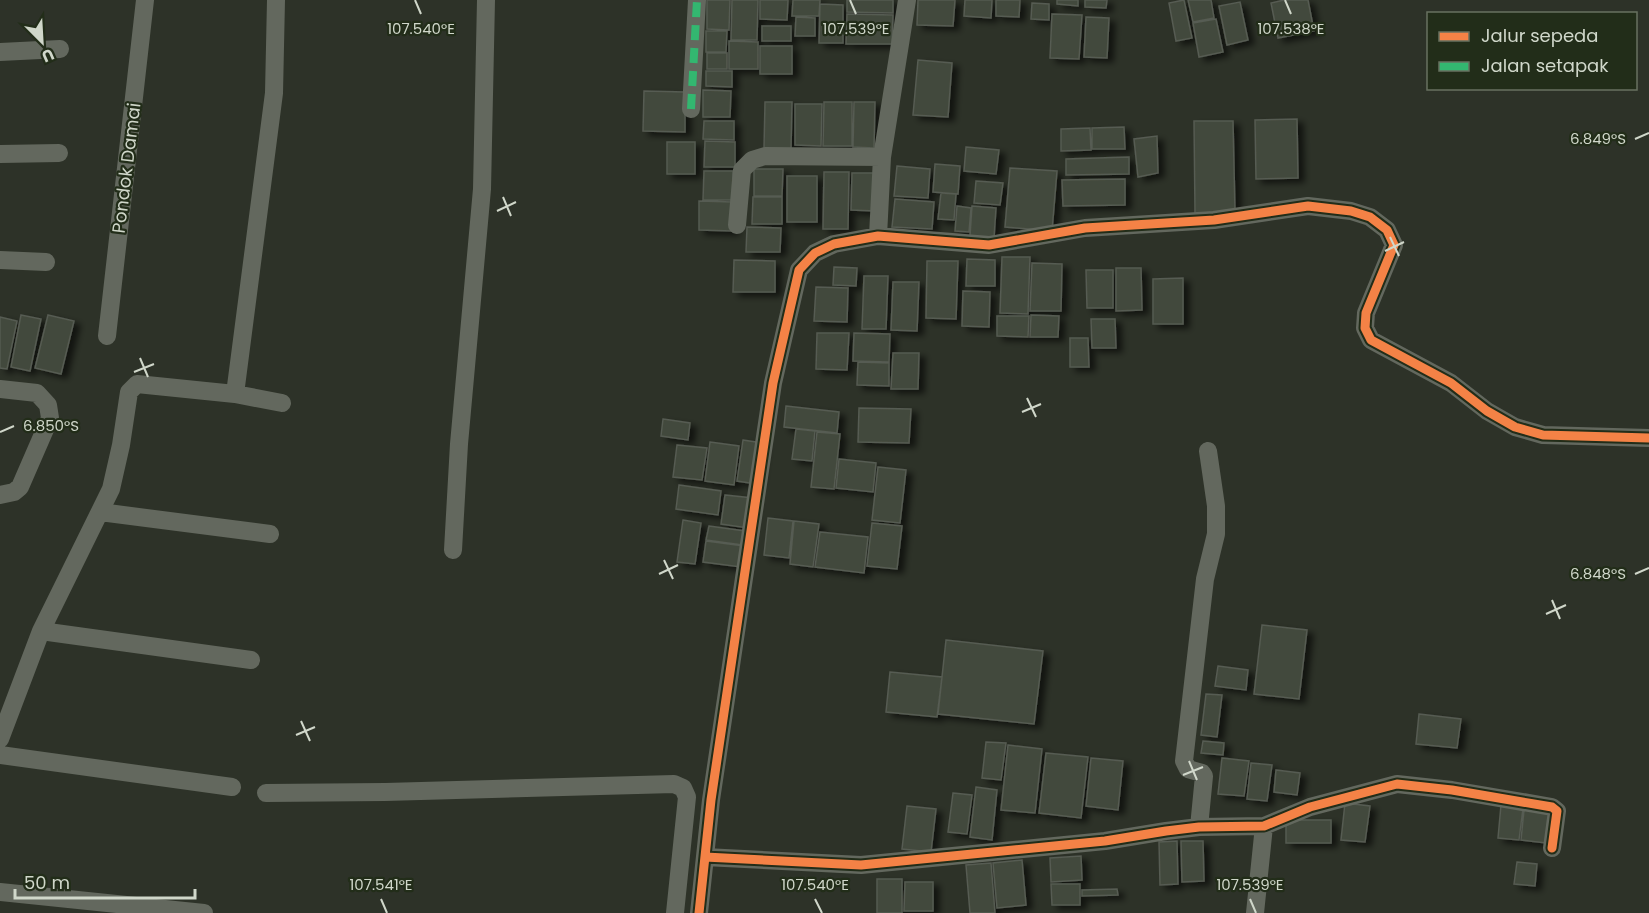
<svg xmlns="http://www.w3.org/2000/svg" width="1649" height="913" viewBox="0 0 1649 913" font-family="Poppins,sans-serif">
	<defs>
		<filter id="shadow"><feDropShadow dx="6" dy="4" stdDeviation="3" flood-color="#0009"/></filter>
	</defs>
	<rect width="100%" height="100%" fill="#2d3228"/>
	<path fill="#434a3c" stroke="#565b52" stroke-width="1.5" filter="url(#shadow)" d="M707,0h23l-1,30 -22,-1z
		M732,0h26l-1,40h-26z
		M760,0h28l-1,20 -27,-1z
		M793,0h27l-1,16h-27z
		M847,0h46v13l-46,-1z
		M918,0h37l-2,26 -36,-1z
		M965,0h27l-1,18 -27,-2z
		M996,0h24l-1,17 -23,-1z
		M1057,0h21v6l-21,-2z
		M1085,0h22l-1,8 -21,-1z
		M1184,0l8,38 -16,3 -7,-38z
		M1188,0h23l3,18 -21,4z
		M1284,0h24l6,31 -36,7 -7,-35z
		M1240,2l8,38 -21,5 -8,-39z
		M1032,3l17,1v16l-18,-1z
		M820,4l23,1v38h-24z
		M847,14l46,1 -1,29h-46z
		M1052,14l30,1 -3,44 -29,-1z
		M796,17l19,1v18h-20z
		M1086,17l23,1 -2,40 -23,-1z
		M1216,19l7,33 -24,5 -6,-34z
		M762,26h29v15h-29z
		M706,31h21l-1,21h-20z
		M729,41l29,1v27h-29z
		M760,46h32v28h-32z
		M707,53h20v16h-20z
		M918,60l34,3 -4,54 -35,-2z
		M706,71h26v16l-26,-1z
		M703,90l28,1 -1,26h-27z
		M644,91l41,1v40l-42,-1z
		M765,102h27l-1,47 -27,-1z
		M824,102h28v44h-29z
		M854,102h21l-1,46 -21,-1z
		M795,104h27l-1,42 -26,-1z
		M1297,119l1,59 -42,1 -1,-59z
		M704,121h30v19l-31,-1z
		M1194,121h39l2,91 -40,1z
		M1124,127l1,22h-33v-21z
		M1090,128l1,22 -30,1v-22z
		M1157,136l1,37 -20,4 -4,-38z
		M705,141l30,1v25h-31z
		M667,142h28v32h-28z
		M966,147l33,3 -3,24 -32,-3z
		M1129,157v17l-63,1v-16z
		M935,164l25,2 -2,28 -25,-2z
		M897,166l33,3 -2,29 -34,-2z
		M1010,168l47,3 -5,60 -47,-4z
		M754,169h29l-1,27h-28z
		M704,171h29l-1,29h-29z
		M824,172h25l-1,57h-25z
		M852,173h24l-1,38 -24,-1z
		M787,176h30v46h-30z
		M1125,179v26l-62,1 -1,-26z
		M976,181l27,2 -3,22 -26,-2z
		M941,193l15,1 -2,26 -16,-1z
		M753,197h29v27h-30z
		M895,199l39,3 -2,27 -40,-2z
		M699,201l34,1v29l-34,-1z
		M957,206l14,2 -2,24 -14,-1z
		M972,206l24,2 -2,30 -24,-2z
		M747,227l34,1 -1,24h-34z
		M1002,257h28l-2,57 -28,-1z
		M967,259l28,1v26h-29z
		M734,260l41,1v31h-42z
		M927,261h31l-2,58 -30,-1z
		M1032,263l30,1 -1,47h-31z
		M834,267l23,1 -1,18 -23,-1z
		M1116,268h25l1,42 -26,1z
		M1086,270h27v38h-26z
		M864,276h24l-2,53h-24z
		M1183,278v46h-30v-45z
		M893,282h26l-2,49 -26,-1z
		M816,287l32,1 -1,34 -33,-1z
		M963,291l27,1 -1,35 -27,-1z
		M21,315l20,4 -11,52 -19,-4z
		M48,315l26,6 -13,53 -26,-6z
		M1031,315l28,1 -1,21h-28z
		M997,316h32l-1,21 -31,-1z
		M0,317l17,4 -10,48 -7,-1z
		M1091,319h24l1,29h-24z
		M817,333h32l-2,37 -31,-1z
		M854,333l36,1 -1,28 -36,-1z
		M1070,338h18l1,29h-19z
		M893,353h26l-1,36h-27z
		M858,362l31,1v23l-32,-1z
		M786,406l53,6 -2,21 -53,-6z
		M859,408l52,1 -2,34 -51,-1z
		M663,419l27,4 -2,17 -27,-4z
		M796,429l19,2 -3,30 -20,-2z
		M817,432l23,2 -6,55 -23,-2z
		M743,440l19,3 -6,41 -19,-3z
		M710,442l29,4 -5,39 -29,-4z
		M677,445l30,3 -5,32 -29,-3z
		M839,459l37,4 -3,29 -37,-4z
		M878,467l28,3 -6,53 -28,-3z
		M679,485l42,6 -3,24 -42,-6z
		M725,495l28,3 -5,30 -27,-4z
		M768,518l25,3 -4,37 -25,-3z
		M683,520l18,3 -6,41 -18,-2z
		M794,521l25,3 -6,43 -23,-3z
		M872,523l30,3 -5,43 -30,-3z
		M709,526l36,5 -2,14 -37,-5z
		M820,532l48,5 -4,36 -49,-6z
		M706,541l38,5 -3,21 -38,-5z
		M1262,625l45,5 -8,69 -45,-5z
		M946,640l97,11 -9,73 -96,-10z
		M1218,666l30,4 -2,20 -31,-4z
		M890,672l52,5 -5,40 -51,-5z
		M1206,694l16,1 -5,42 -16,-2z
		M1419,714l42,5 -4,29 -41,-4z
		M1203,741l21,2 -1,12 -22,-2z
		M986,742l20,1 -5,37 -19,-2z
		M1008,745l34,4 -7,64 -34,-3z
		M1046,753l42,4 -7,61 -42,-5z
		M1091,758l32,3 -5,49 -32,-4z
		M1222,758l27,3 -5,35 -26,-2z
		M1251,763l21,2 -5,36 -20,-2z
		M1276,770l24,3 -3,22 -23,-3z
		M976,787l21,3 -5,50 -22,-3z
		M953,793l19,2 -5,39 -19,-2z
		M1345,803l25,3 -5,36 -24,-2z
		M1501,805l22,3 -4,32 -21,-2z
		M907,806l29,3 -5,43 -29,-3z
		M1524,810l26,3 -4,30 -25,-3z
		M1286,820h45v23h-45z
		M1177,841l1,43 -18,1 -1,-43z
		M1181,841h22l1,40 -22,1z
		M1081,856l1,24 -31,2 -1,-24z
		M1022,860l4,45 -29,3 -4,-45z
		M1517,862l20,2 -2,22 -21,-2z
		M991,863l4,50h-25l-4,-48z
		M877,879h25v34h-25z
		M905,882h28v29h-29z
		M1051,884h29v21h-28z
		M1117,889l1,6 -36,1v-6z"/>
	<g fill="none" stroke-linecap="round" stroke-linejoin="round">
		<path stroke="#63685e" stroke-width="18" d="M0,52l60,-3
			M691,109l6,-109
			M0,154l59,-1
			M737,225l5,-55 10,-10 13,-4 117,1
			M878,236l4,-79 25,-157
			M0,260l46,2
			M107,336l38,-336
			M0,389l37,4 11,12 2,13 -30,69 -6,5 -14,3
			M235,394l39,-301 2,-93
			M100,512l170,22
			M453,550l6,-106 23,-255 4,-189
			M41,631l210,29
			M0,739l41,-108 70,-142 10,-44 8,-53 8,-8 98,10 47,9
			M0,755l232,32
			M266,793l119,-1 289,-8 9,4 4,9 -12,116
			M1199,827l5,-51 -2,-3 -14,-4 -4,-8 21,-182 11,-45v-28l-8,-55
			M705,857l156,8 244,-24 61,-10 33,-4 65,-1 46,-19 87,-23 55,6 100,17 5,4 -5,37
			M0,892l204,21
			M699,913l12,-113 62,-417 26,-113 16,-17 19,-9 44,-8 111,9 96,-17 129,-8 94,-14 43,5 19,6 17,13 7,15 -28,68 -1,15 6,12 80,43 36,28 28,16 28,8 106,3
			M1255,913l9,-87"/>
		<path stroke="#33b770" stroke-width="8" stroke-dasharray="15 8" stroke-linecap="butt" d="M691,109l6,-109"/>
		<g stroke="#222d19" stroke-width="13">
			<path id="cycleway" d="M705,857l156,8 244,-24 61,-10 33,-4 65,-1 46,-19 87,-23 55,6 100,17 5,4 -5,37
				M699,913l12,-113 62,-417 26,-113 16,-17 19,-9 44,-8 111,9 96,-17 129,-8 94,-14 43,5 19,6 17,13 7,15 -28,68 -1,15 6,12 80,43 36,28 28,16 28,8 106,3"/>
		</g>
		<use href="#cycleway" stroke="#f48246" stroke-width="9"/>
	</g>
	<path fill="none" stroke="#d0d7ca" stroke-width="2" d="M415,0l6,14M850,0l6,14M1285,0l6,14M1635,139l14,-6M503,197l8,19M497,211l19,-9M1390,237l9,19M1385,251l19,-9M140,358l8,19M134,372l20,-8M1027,398l9,19M1022,412l19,-8M0,432l14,-6M664,560l9,19M659,574l19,-9M1635,574l14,-6M1552,600l8,19M1546,614l20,-9M301,721l9,20M296,735l19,-8M1189,761l8,19M1183,775l20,-8M381,899l6,14M815,899l7,14M1250,899l6,14"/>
	<g text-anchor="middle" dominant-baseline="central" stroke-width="4.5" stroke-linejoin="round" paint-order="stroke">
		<g font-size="18" fill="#d0d7ca" stroke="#222d19">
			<text transform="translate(126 168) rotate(-83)">Pondok Damai</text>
		</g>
	</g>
	<g font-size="15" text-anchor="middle" fill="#d0d7ca" stroke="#222d19" stroke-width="4.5" stroke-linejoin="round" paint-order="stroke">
		<text x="421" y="34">107.540°E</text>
		<text x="856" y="34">107.539°E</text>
		<text x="1291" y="34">107.538°E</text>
		<text x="1598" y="144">6.849°S</text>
		<text x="51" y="431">6.850°S</text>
		<text x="1598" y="579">6.848°S</text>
		<text x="381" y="890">107.541°E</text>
		<text x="815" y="890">107.540°E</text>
		<text x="1250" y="890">107.539°E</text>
	</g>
	<rect x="1427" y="12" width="210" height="78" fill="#222d19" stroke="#687160" stroke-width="1.5"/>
	<rect x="1439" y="32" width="30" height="9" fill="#f48246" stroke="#687160" stroke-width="1.5"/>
	<text x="1481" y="42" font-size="18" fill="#d0d7ca">Jalur sepeda</text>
	<rect x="1439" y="62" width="30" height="9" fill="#33b770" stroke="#687160" stroke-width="1.5"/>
	<text x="1481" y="72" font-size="18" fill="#d0d7ca">Jalan setapak</text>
	<g transform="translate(42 42) rotate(156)" stroke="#222d19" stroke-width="4.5" paint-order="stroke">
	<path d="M0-4.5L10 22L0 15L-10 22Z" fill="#d0d7ca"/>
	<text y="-9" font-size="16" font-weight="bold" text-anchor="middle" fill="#d0d7ca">U</text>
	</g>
	<path d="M15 889v9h180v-9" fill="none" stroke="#d0d7ca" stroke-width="3"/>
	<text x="24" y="889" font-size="18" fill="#d0d7ca" stroke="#222d19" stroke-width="4.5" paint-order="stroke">50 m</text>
</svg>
